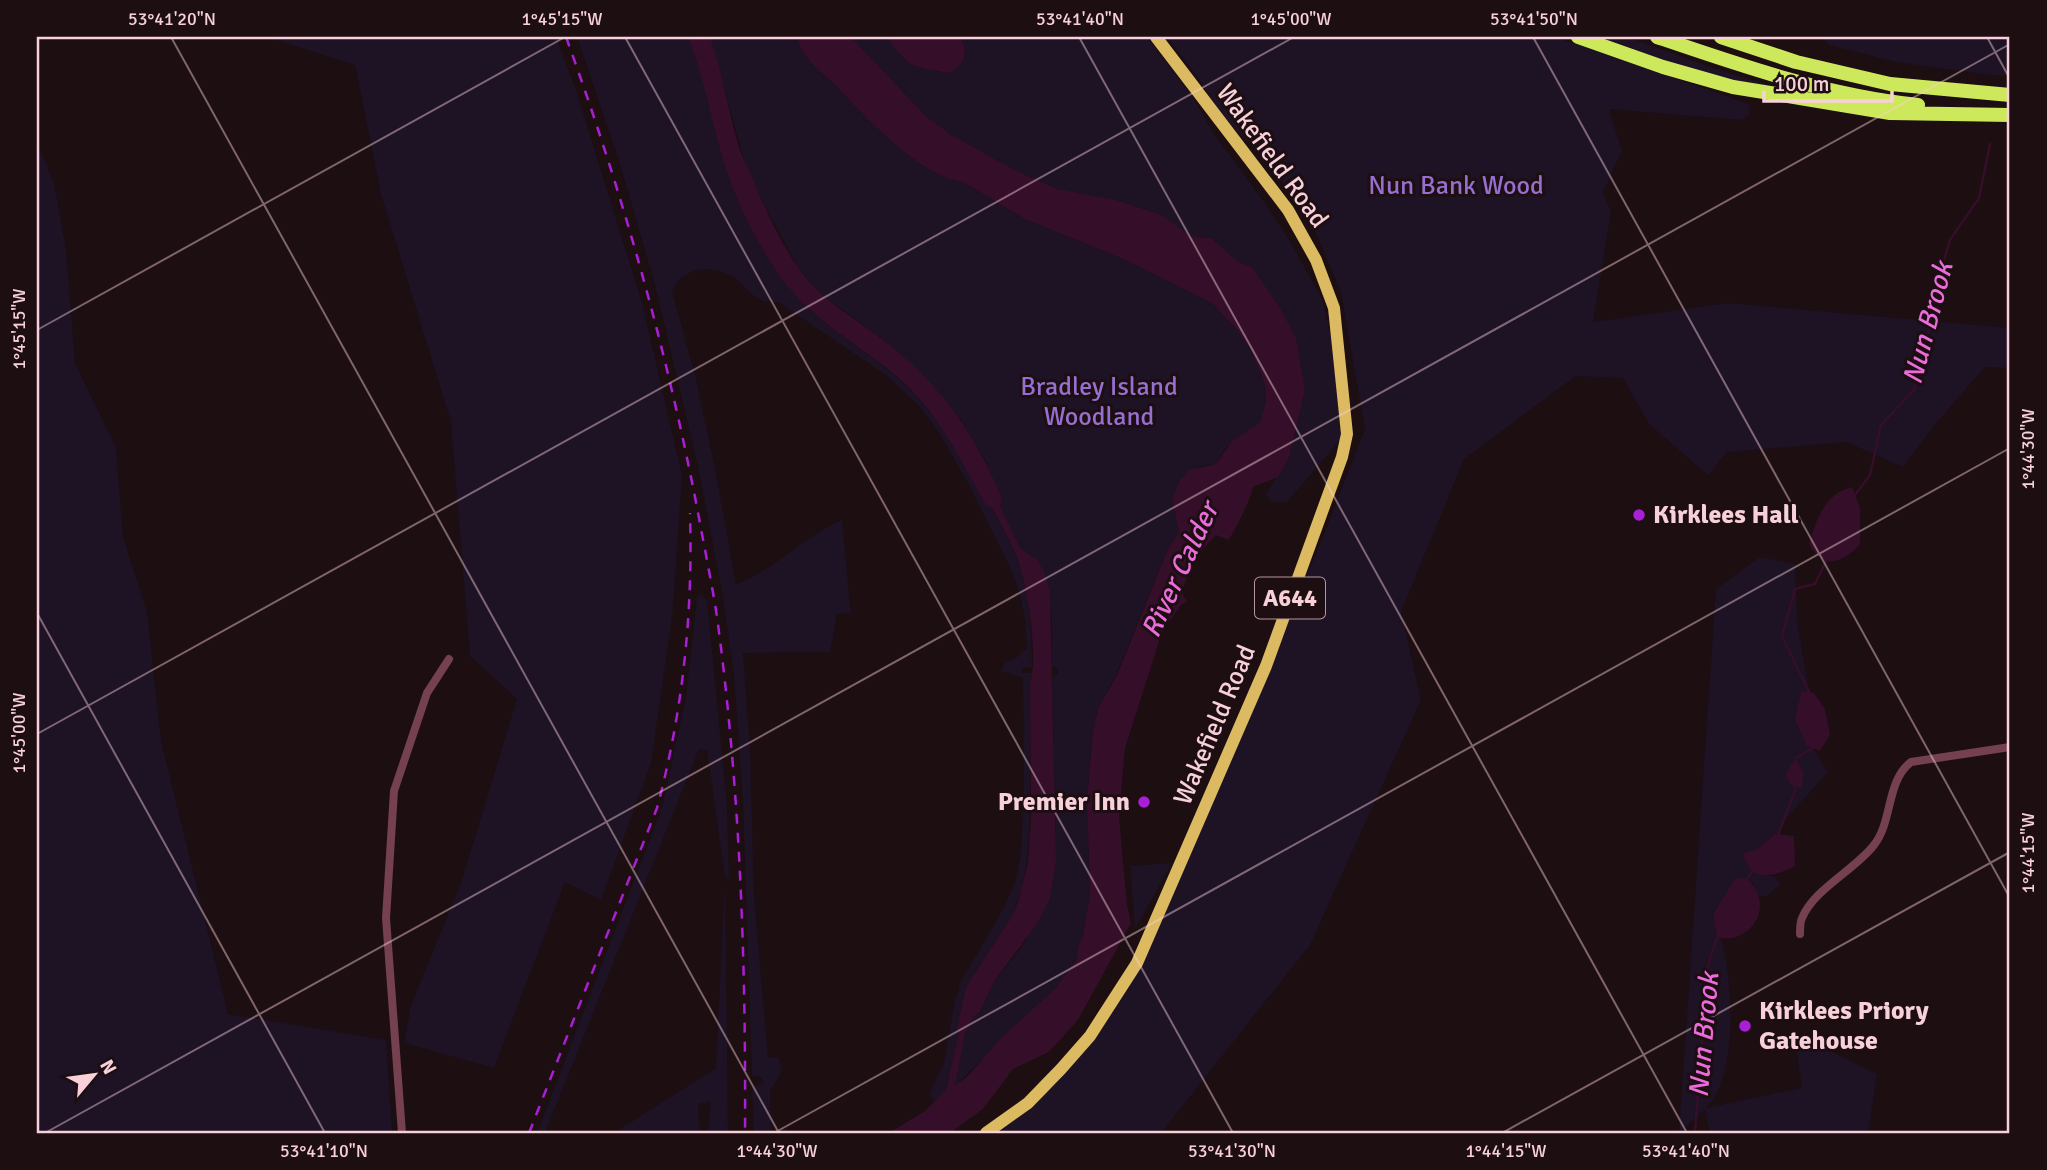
<svg xmlns="http://www.w3.org/2000/svg" width="2047" height="1170" viewBox="0 0 2047 1170" font-family="Signika,sans-serif">
	<rect width="100%" height="100%" fill="#1c0e11"/>
	<path fill="#1e1225" d="M273,37h283l21,56 65,210 40,172 -9,134 -22,154 -50,137 -36,-18 -71,186 -90,-25 7,-38 50,-122 56,-184 -47,-43 -19,-234 -70,-228 -26,-129 -79,-25z
		M577,37h111c5,13 10,26 15,40 9,27 12,55 20,82 11,39 35,87 59,119 33,47 80,67 120,104 38,34 60,79 84,123l7,4c8,16 18,32 24,50 12,35 15,72 15,109l-9,-1 -1,6h10l-2,9c1,34 0,68 0,102 -1,47 1,88 -18,132l-46,71 -9,41 2,4 -13,58 -11,12 -6,-8 15,-31 11,-64 5,-11 -2,-2 43,-73 14,-30 6,-31 3,-65 -1,-109 -23,-7 5,-8 10,-4 12,-11 -2,-29 -6,-28 -11,-28 -39,-78 -31,-54 -18,-24 -34,-32 -108,-73c-7,0 -16,0 -21,-4 -9,-6 -16,-16 -25,-22 -21,-12 -50,-9 -60,15l23,84 20,93 21,116c39,-14 68,-48 106,-64l9,93 -14,1 -7,38 -87,1 7,97 4,146 14,162h11l3,13 -12,20 1,42h-17l-2,-46 12,-5 -5,-6h-7l-9,-275 -9,-125 -12,-85 -24,-124 -43,-182 -34,-118z
		M710,37h86c4,7 7,17 13,23 8,10 18,17 27,26 28,29 86,92 127,96l60,36 107,44 82,41 26,28 12,18 15,35 1,18 -5,21 -35,24 -10,17 -15,2 -29,34 7,32 -12,19 -51,124 -18,33 -5,23 -6,68 3,95 -7,41 -5,13 -1,11 -22,31 -98,94 -3,-1 11,-49 9,-18 6,-4 13,-29 28,-35 29,-49 6,-37 -4,-185 6,-4 -1,-6h-5v-50l-8,-46 -24,-22 -21,-43 -12,-43 -26,-43 -81,-83 -51,-37 -16,-13 -15,-20 -37,-68 -16,-36z
		M851,37h36c22,32 24,29 61,36 19,-13 21,-14 13,-36h186l46,60 19,34 57,78 22,34 31,56 9,37 10,91 -1,13 -53,62c-11,1 -17,2 -21,-9l23,-35 16,-68 -43,-107 -10,-16 -15,-6 -26,-23 -19,-1 -30,-22 -47,-15 -58,-11 -46,-21 -61,-34 -23,-17z
		M1167,37h388l194,67v11l-8,5 -132,-11 13,42 -19,41 8,20 -18,110 135,-19 282,25v40l-25,-1 -53,61 -29,39 -57,-25 -119,10 -19,23 -59,-51 -26,-46 -47,-2 -112,83 -63,153 20,88 -111,245 -149,188h-163l39,-30 72,-85 37,-63 175,-413 44,-113 -24,-137 -25,-59 -43,-66 -51,-51 -23,-37z
		M1593,37h35l85,31 58,18 1,2 -71,-15z
		M1821,37h189v39l-20,-1 -94,-13 -67,-17z
		M37,142l17,41 12,66 9,114 41,85 7,89 24,75 14,129 67,273 158,26 6,93h-355z
		M1760,557l35,7 2,57 12,71h-8l-6,28 12,25 6,3 15,24 -45,50 -5,13 -3,-1 -19,16 -1,23 20,4 6,7 -14,12h-8l-6,-12 -6,-5h-9l-5,3 -20,32 4,23 4,2c12,41 18,136 -15,169l96,-20 -6,-42 20,-2 61,30 -9,59h-158l-5,-24 -26,24 37,-544z
		M701,594l6,6 20,205 2,71 -4,2 3,255h-20l3,-32 -13,3 2,29h-86l102,-65 9,-190 -18,-128 -8,-1 -154,384h-8l125,-325 24,-111 11,-100z
		M1172,863l-37,66 -5,-63z"/>
	<path fill="#350f29" d="M688,37h22c12,35 18,72 28,107 4,13 10,23 15,35 13,33 30,69 52,98 21,26 52,42 78,63 55,41 94,95 119,159l-2,7 20,42 18,13 6,10 6,21 6,270 -6,37 -14,26 -43,58 -13,29 -6,4 -9,18 -10,51 12,-8 34,-39 53,-48 23,-31 1,-11 5,-13 7,-41 -3,-95 6,-68 5,-23 19,-33 50,-124 12,-19 -7,-32 8,-20 10,-10 26,-6 16,-23 28,-18 6,-21 -1,-18 -15,-36 -12,-17 -26,-28 -82,-41 -107,-44 -60,-36c-41,-4 -99,-66 -127,-96 -9,-9 -19,-16 -27,-26 -6,-6 -9,-16 -13,-23h55l76,80 23,17 61,34 46,21 59,11 46,15 30,22 19,1 26,23 15,6 28,41 16,30 9,52 -16,68 -11,19 -25,10c-2,11 -18,45 -25,53l-12,-5 -21,23 -11,27 -1,11 4,5 -6,4 -19,27 -37,116 -6,69 8,88 4,18 -53,97 -29,32 -36,17 -30,40 -33,24h-61l36,-22 21,-21 13,-58 -2,-4 9,-41 46,-71 6,-14 10,-40 3,-46 -1,-134c9,-27 -3,-96 -13,-124 -6,-17 -16,-33 -24,-49l-7,-4c-25,-44 -46,-89 -83,-123 -41,-37 -87,-57 -121,-103 -25,-35 -47,-79 -59,-119 -12,-42 -19,-83 -35,-123z
		M887,37h74c7,18 6,27 -13,36 -37,-7 -39,-4 -61,-36z
		M1852,487l8,21v37c-18,17 -36,26 -51,-1 7,-24 16,-51 43,-57z
		M1801,691l13,2 11,16 5,26 -10,16 -13,-5 -12,-26z
		M1796,758l8,16 -3,14 -11,-3 -4,-12z
		M1775,834l19,2 1,30c-22,11 -44,18 -52,-13l13,-3z
		M1738,878l9,1c28,24 7,65 -30,59l-4,-24 20,-32z"/>
	<g fill="none" stroke-linecap="round" stroke-linejoin="round">
		<path stroke="#350f29" stroke-width="2.5" d="M1855,495l15,-20 11,-50 33,-35 20,-82 4,-28 12,-40 29,-42 11,-54
			M1809,692l-27,-56 13,-47 20,-5 11,-23
			M1796,758l17,-10
			M1778,835l18,-47
			M1747,879l6,-8
			M1695,1133l13,-168 9,-27"/>
		<path stroke="#754050" stroke-width="8" d="M1800,934c0,-5 0,-12 2,-16 12,-29 54,-49 72,-73 19,-24 12,-64 37,-83l99,-15
			M402,1133l-16,-215 8,-127 33,-98 22,-34"/>
		<path stroke="#dcba61" stroke-width="12" d="M986,1133l42,-30 33,-34 29,-33 47,-73 129,-297 76,-209 5,-23 -13,-126 -18,-48 -28,-50 -132,-173"/>
		<path stroke="#cee85c" stroke-width="14" d="M1578,37l85,30 70,20 37,6 120,20 120,2
			M1657,37c85,29 171,59 261,68
			M1721,37l75,25 94,22 120,11"/>
		<path stroke="#aa1ed6" stroke-width="2.5" stroke-dasharray="10 9" stroke-linecap="butt" d="M566,37c57,157 102,317 133,481 6,33 13,66 18,99 23,170 29,345 28,516
			M529,1133l128,-325c26,-97 36,-195 33,-295"/>
	</g>
	<path fill="none" stroke="#f8d0d9" stroke-width="2" stroke-opacity="0.45" d="M171,37l608,1096M625,37l608,1096M1079,37l608,1096M1533,37l477,861M1987,37l23,42M37,330l528,-293M37,613l288,520M37,734l1257,-697M45,1133l1965,-1089M774,1133l1236,-685M1502,1133l508,-281"/>
	<g fill="#aa1ed6" stroke="#1c0e11" stroke-width="2.5">
		<circle cx="1639" cy="515" r="7"/>
		<circle cx="1144" cy="802" r="7"/>
		<circle cx="1745" cy="1026" r="7"/>
	</g>
	<g text-anchor="middle" dominant-baseline="central" stroke-width="6" stroke-linejoin="round" paint-order="stroke">
		<rect fill="#1c0e11" stroke="#b6969d" stroke-width="2" x="1255" y="577.5" width="70" height="41" rx="5"/>
		<g font-size="24" font-weight="bold" fill="#f8d0d9">
			<text x="1290" y="598">A644</text>
		</g>
		<g font-size="26" fill="#f8d0d9" stroke="#1c0e11">
			<text transform="translate(1272 156) rotate(54)">Wakefield Road</text>
			<text transform="translate(1215 725) rotate(-67)">Wakefield Road</text>
		</g>
		<g font-size="26" fill="#966fd0" stroke="#1c0e11">
			<text x="1456" y="186">Nun Bank Wood</text>
			<text x="1099" y="387">Bradley Island<tspan x="1099" dy="30">Woodland</tspan></text>
		</g>
		<g font-size="26" font-weight="bold" fill="#f8d0d9" stroke="#1c0e11" text-anchor="start">
			<text x="1653" y="515">Kirklees Hall</text>
			<text x="1130" y="802" text-anchor="end">Premier Inn</text>
			<text x="1759" y="1011">Kirklees Priory<tspan x="1759" dy="30">Gatehouse</tspan></text>
		</g>
		<g font-size="28" font-style="italic" fill="#ea6cdb" stroke="#1c0e11">
			<text transform="translate(1928 323) rotate(-75)">Nun Brook</text>
			<text transform="translate(1180 570) rotate(-65)">River Calder</text>
			<text transform="translate(1704 1035) rotate(-85)">Nun Brook</text>
		</g>
	</g>
	<rect width="2047" height="1170" fill="none" stroke="#1c0e11" stroke-width="77"/>
	<g transform="translate(94 1075) rotate(61)" stroke="#1c0e11" stroke-width="5" paint-order="stroke">
	<path d="M0-5L12 26L0 18L-12 26Z" fill="#f8d0d9"/>
	<text y="-10" font-size="19" font-weight="bold" text-anchor="middle" fill="#f8d0d9">N</text>
	</g>
	<path d="M1764 91v10h128v-10" fill="none" stroke="#f8d0d9" stroke-width="3.5"/>
	<text x="1774" y="91" font-size="21" fill="#f8d0d9" stroke="#1c0e11" stroke-width="5" paint-order="stroke">100 m</text>
	<rect x="38" y="38" width="1970" height="1094" fill="none" stroke="#f8d0d9" stroke-width="2.5"/>
	<g font-size="18" text-anchor="middle" fill="#f8d0d9">
		<text x="172" y="25">53°41'20"N</text>
		<text x="562" y="25">1°45'15"W</text>
		<text x="1080" y="25">53°41'40"N</text>
		<text x="1291" y="25">1°45'00"W</text>
		<text x="1534" y="25">53°41'50"N</text>
		<text transform="translate(19 329) rotate(-90)" y="6">1°45'15"W</text>
		<text transform="translate(2028 449) rotate(-90)" y="6">1°44'30"W</text>
		<text transform="translate(19 733) rotate(-90)" y="6">1°45'00"W</text>
		<text transform="translate(2028 853) rotate(-90)" y="6">1°44'15"W</text>
		<text x="324" y="1157">53°41'10"N</text>
		<text x="777" y="1157">1°44'30"W</text>
		<text x="1232" y="1157">53°41'30"N</text>
		<text x="1506" y="1157">1°44'15"W</text>
		<text x="1686" y="1157">53°41'40"N</text>
	</g>
</svg>
